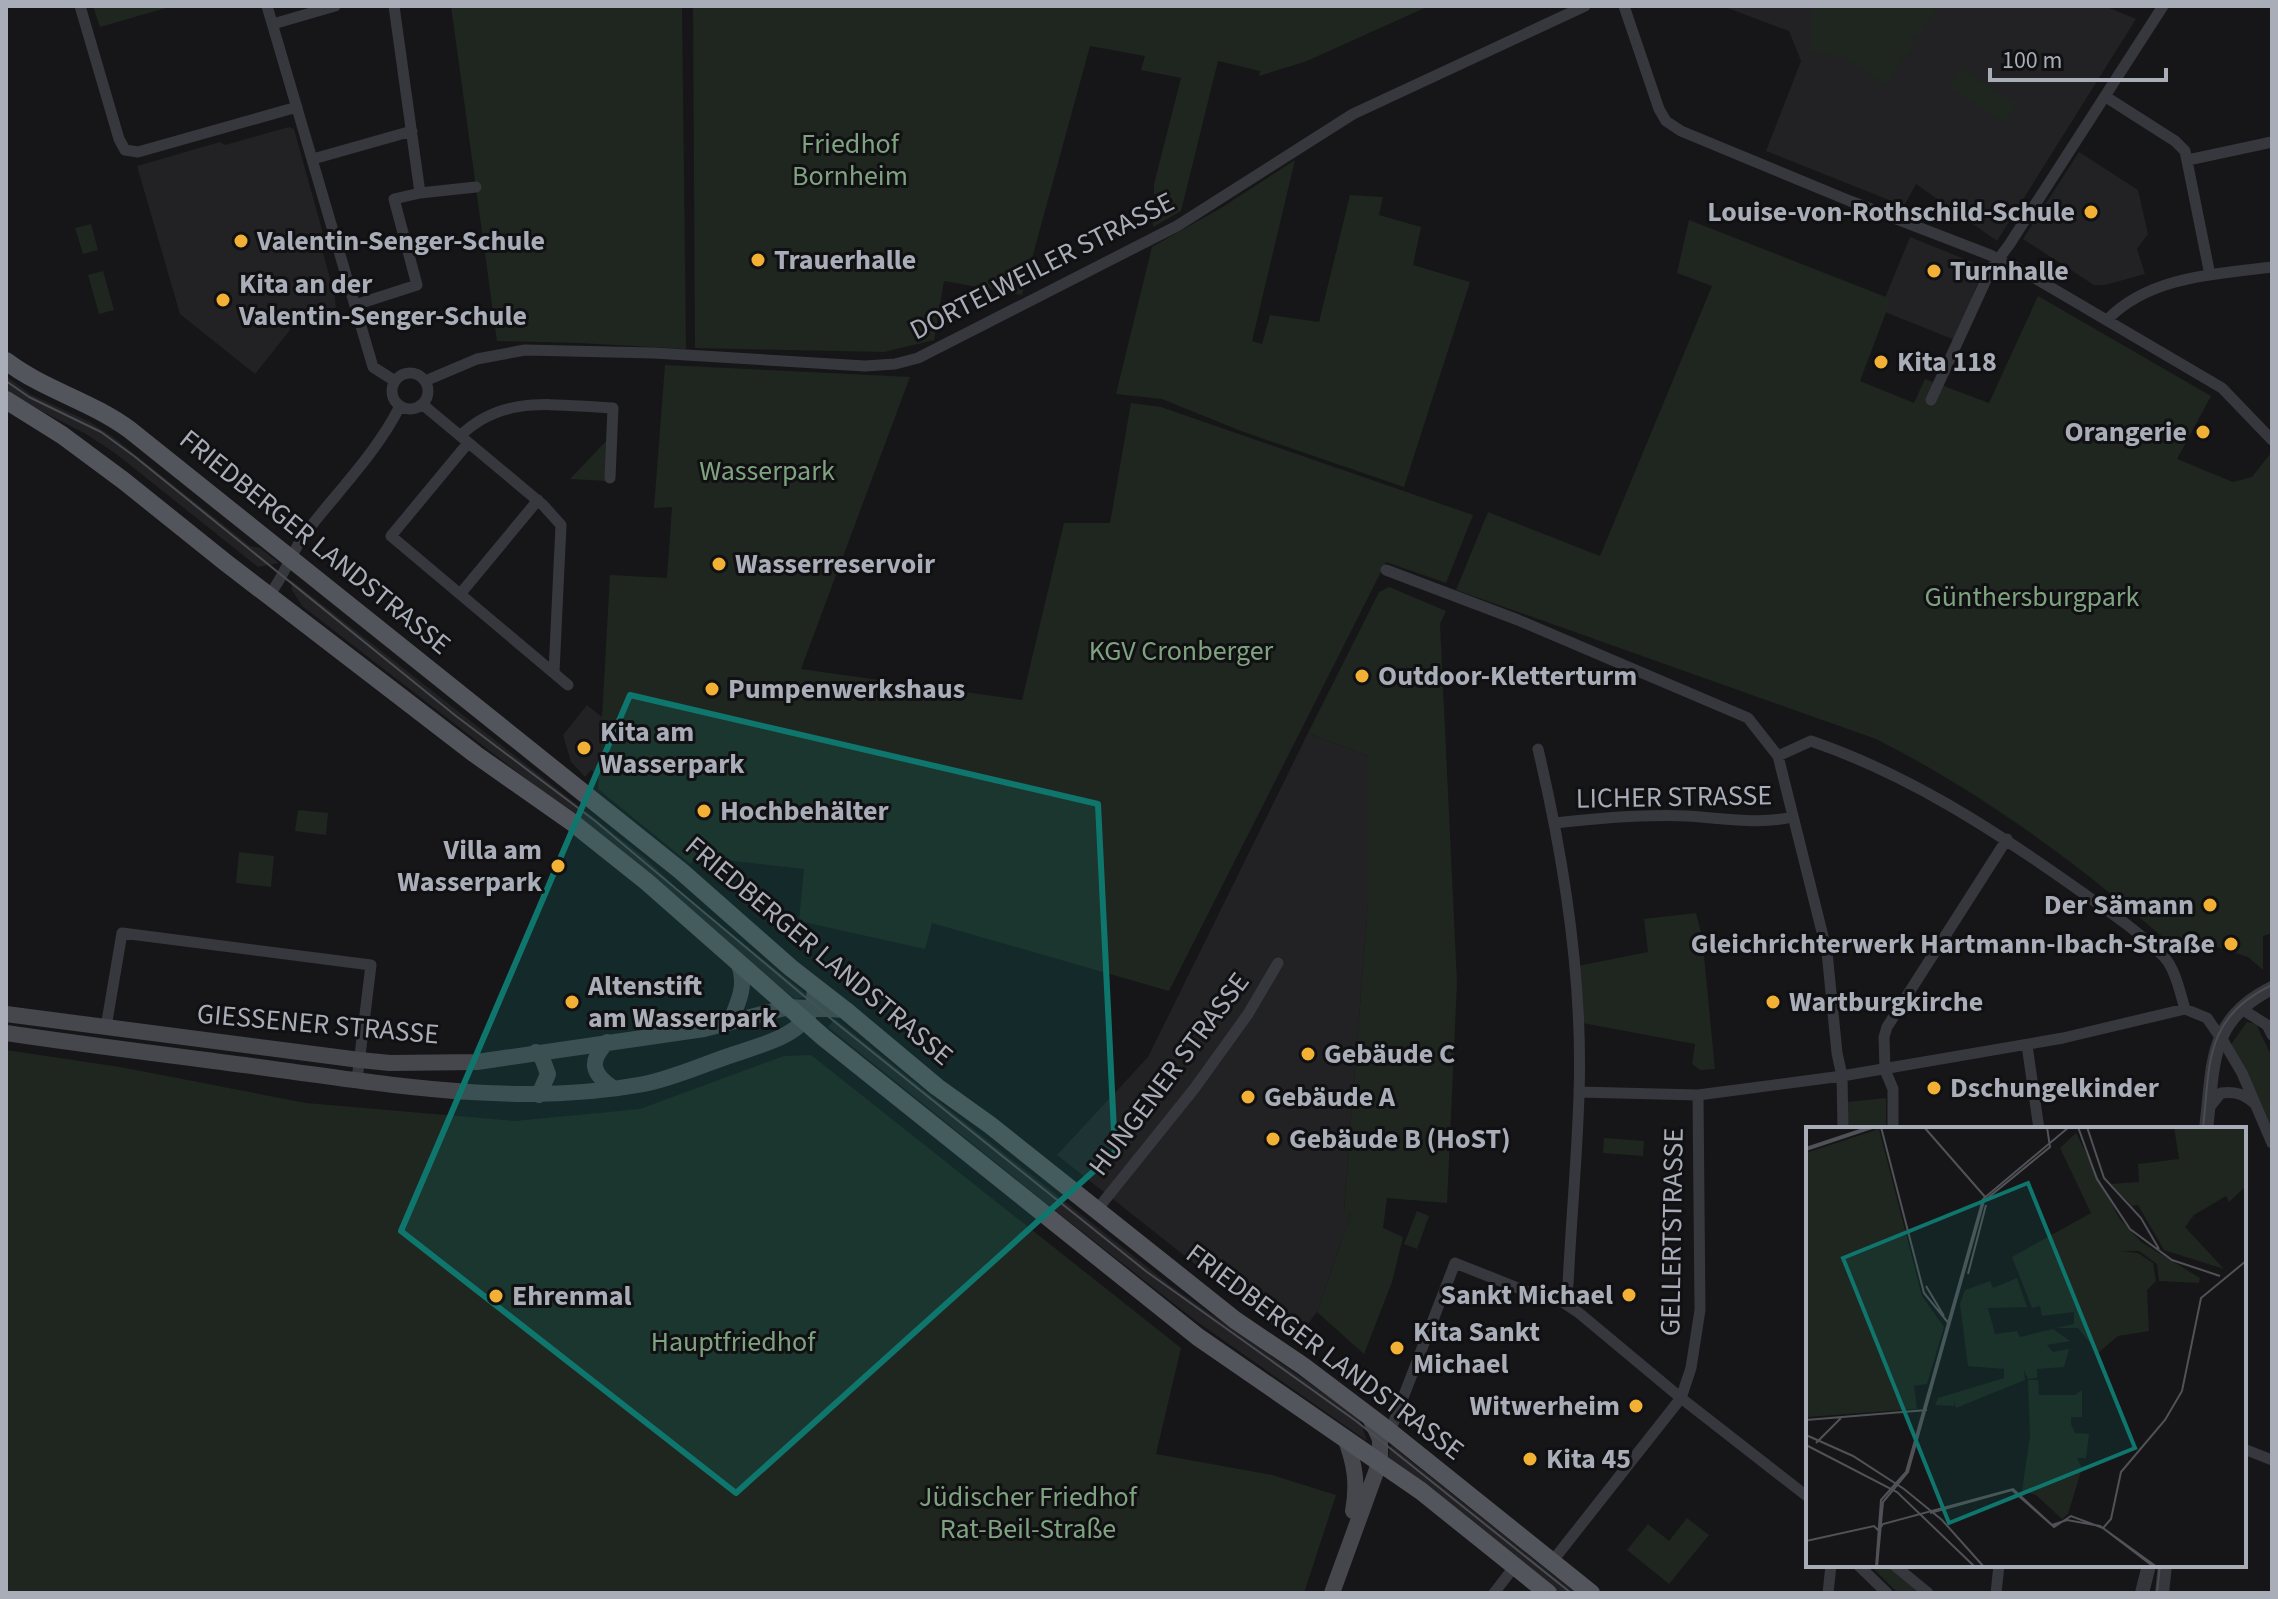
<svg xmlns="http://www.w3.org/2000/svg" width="2278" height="1599" viewBox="0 0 2278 1599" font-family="'Source Sans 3',sans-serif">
	<rect width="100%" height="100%" fill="#161618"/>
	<path fill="#222225" d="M1722,6h383l31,13 -139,222 -81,-57 -12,22 -138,-55 35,-90 -12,-30z
		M289,127l5,2 28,101 1,23 12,44 1,16 -21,7 -17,-3 -10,3 2,10 -35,44 -75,-60 -43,-148 83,-24 5,3z
		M2079,152l59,38 10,44 -11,15 8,25 -40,11h-11l-71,-46z
		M1910,237l74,30 -29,73 -75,-30z
		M6,376l24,18 60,28 23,15 137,109 10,2 19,15 -21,4 -143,-114 -29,-19 -80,-41z
		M291,580l354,278 39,37 122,99 -1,3 -10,2 -261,-214 -232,-179 -10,-16z
		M587,705l15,12 -3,59 -8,-6 -6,7 -14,-15 -8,-27z
		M1308,733l60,23v147l-24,307 7,4 -34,98 -23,30 -237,-187 91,-98z
		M835,1019l336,267 188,132 8,23 -171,-120 -139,-109 -229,-185z
		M1391,1445l185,148h-19l-42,-32 -127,-103z"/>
	<path fill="#1e261f" d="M93,6h80l-73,21z
		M451,6h231l4,343 -107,-6 -82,-2z
		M693,6h736l-122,55 -48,15 1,-5 -42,-10 -37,150 -28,16 1,-43 27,-106 -40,-8 4,-14 -55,-10 -68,249 -78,-14 -10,59 -50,12 -189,-4z
		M1811,6h128l-20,28 -7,4 2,6 -15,19 -11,23 -45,-29 -32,-5z
		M1960,68l57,36 -12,18 -57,-35z
		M1295,160l-43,181 10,3 8,-29 49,7 31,-127 33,2 -4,18 42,12 -8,38 57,17 -66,205 -163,-56 -79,-32 -46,-5 36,-147 69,-39z
		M1689,220l202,79 -31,82 54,22 11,-24 64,24 49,-107 173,100 -34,63 56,23 19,-5 18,-23 2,3v476l-9,3v34l-15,-13 -46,-15 -21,11c-93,-82 -194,-158 -305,-214l-420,-149 32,-78 112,44 112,-270 -35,-13z
		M91,224l7,26 -15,4 -8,-26z
		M103,271l11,39 -15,4 -11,-39z
		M665,365l245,12 -109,292 221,31 42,-177h46l21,-120 30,4 312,108 -27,68 -60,-21 -217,429 -237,-68 -7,26 -126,-28 5,-52 -107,-12 -7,7 -92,-75 12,-214 57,3 5,-71 -18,1z
		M609,438l-2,43 -37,-2z
		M1389,587l57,24 -6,13 17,358 -10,221 -60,-5 -4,30 20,9 -11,45 -28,72 -47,-42 34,-98 -7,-3 24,-308v-147l-60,-23 71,-141z
		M298,810l30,3 -2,22 -31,-4z
		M239,852l35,4 -3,31 -35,-4z
		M1696,913l6,23 13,133 -15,1 -8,-6 3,-20 -118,-22 -4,-55 75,-15 -4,-33z
		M2247,1022l9,2 16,33v77l-42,-88z
		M6,1050l114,17 186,36 209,18 125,-12 144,-53 27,-1 370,293 -25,106 116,21 64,20 -32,98h-1298z
		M1886,1098v31h-39v-27z
		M1604,1138l40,3 -1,15 -40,-3z
		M1417,1211l12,5 -12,33 -13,-5z
		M1687,1518l22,17 -40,49 -42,-34 21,-26 21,17z
		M1870,1565h19l34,28h-25z"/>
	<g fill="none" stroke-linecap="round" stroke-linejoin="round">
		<path stroke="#37383d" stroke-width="11" d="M80,6l39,133 6,11 13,2 159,-45
			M267,6l106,361 22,14
			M1624,6l35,103 7,12 15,10 169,70 140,54 33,16 199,117 50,52
			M273,24l62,-18
			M2106,97l69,44 10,10 25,124
			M313,159l99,-28
			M2188,160l84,-18
			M420,193l56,-6
			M355,305l62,-20 -23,-86 26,-6 -26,-187
			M2108,319c42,-43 108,-45 164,-52
			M392 391a18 18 0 1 1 36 0a18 18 0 1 1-36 0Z
			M425,381l52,-22 48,-9 129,3 211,13 30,-2 23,-6 259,-132 176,-112 232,-108
			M1931,400l60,-131 18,-24 154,-239
			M422,404l121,101 18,20 -7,147
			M460,436c44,-43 96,-30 153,-28l-3,70
			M468,443l-77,93 177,149
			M1386,570l132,50 230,98 30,38 49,196 10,101 5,23 1,53
			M461,593l77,-93
			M270,594c14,-18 21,-40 34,-59 32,-42 72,-81 96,-129
			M1538,749c26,110 45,233 41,346 -2,64 -8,127 -11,190l-7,16
			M1778,756l33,-15c96,33 180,87 262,145 31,22 65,44 92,72 11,13 15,35 20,51
			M1555,823c44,-5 88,-9 132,-7 36,2 71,9 106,1
			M2240,1008l27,17 5,10
			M106,1027l16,-94 249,32 -14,115
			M2027,1045l12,84
			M1579,1092l119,3 144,-19 221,-38 122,-29 22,9 18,26 17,29 30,70
			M2208,1109l13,-16c14,-2 23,1 34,11
			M1893,1129v-40l-8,-19 -1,-33 3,-10 120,-188
			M1096,1211l98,-122 54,-75 30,-51
			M1389,1434l66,-171 68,27 38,11 18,12 102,85 127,99
			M2244,1449l28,11
			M1551,1563l130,-165 10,-30 9,-58 -2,-215
			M1858,1565l29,28
			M1894,1565l34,28
			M1494,1593l20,-26
			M1828,1593l3,-28
			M1996,1593l3,-28"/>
		<path stroke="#37383d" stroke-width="14" d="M2206,1129c8,-63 1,-109 66,-141
			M2142,1593l7,-28
			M2162,1593l3,-28"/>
		<path stroke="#45474d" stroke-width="16" d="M6,1014l354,46 30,3 87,-1 227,-33 85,-22 56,3
			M730,1022c8,-19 17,-37 9,-57
			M6,1033c94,14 188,25 282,38 117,16 238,35 356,13 34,-7 64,-22 97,-32 32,-11 79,-23 73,-66
			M607,1042c-18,19 -16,31 6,46
			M536,1052l6,6 6,16 -9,21
			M1345,1438c10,26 13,46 8,73
			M1332,1593l48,-132v-22l-11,-23"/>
		<path stroke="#53555c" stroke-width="18" d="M6,361c38,29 85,40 124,69l551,441 110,97 54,42 92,77 53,38 245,195 68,46 86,65 202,162
			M6,400l56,35 62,46 101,81 250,192 98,69 74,59 176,155 375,300 223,154 127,102"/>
		<path stroke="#4a4c52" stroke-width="2" d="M6,381l23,16 72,35 33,24 322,260 138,104 241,202 312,250 209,149 215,172
			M2203,1129c7,-65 1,-112 69,-144
			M2157,1593l3,-28"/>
	</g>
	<path fill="#0f766e" fill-opacity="0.2" stroke="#0f766e" stroke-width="6" stroke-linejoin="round" d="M630,695l468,109 17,348 -379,341 -335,-262z"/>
	<g fill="#f2b134" stroke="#111113" stroke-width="3">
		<circle cx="2091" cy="212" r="8"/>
		<circle cx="241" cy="241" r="8"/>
		<circle cx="758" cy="260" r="8"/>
		<circle cx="1934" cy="271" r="8"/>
		<circle cx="223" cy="300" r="8"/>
		<circle cx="1881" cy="362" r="8"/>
		<circle cx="2203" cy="432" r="8"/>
		<circle cx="719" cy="564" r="8"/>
		<circle cx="1362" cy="676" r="8"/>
		<circle cx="712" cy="689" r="8"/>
		<circle cx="584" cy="748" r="8"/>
		<circle cx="704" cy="811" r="8"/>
		<circle cx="558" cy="866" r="8"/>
		<circle cx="2210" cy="905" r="8"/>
		<circle cx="2231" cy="944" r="8"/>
		<circle cx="572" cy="1002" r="8"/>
		<circle cx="1773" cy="1002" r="8"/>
		<circle cx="1308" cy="1054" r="8"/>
		<circle cx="1934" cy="1088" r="8"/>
		<circle cx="1248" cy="1097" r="8"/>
		<circle cx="1273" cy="1139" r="8"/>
		<circle cx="1629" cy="1295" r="8"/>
		<circle cx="496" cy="1296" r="8"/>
		<circle cx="1397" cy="1348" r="8"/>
		<circle cx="1636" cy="1406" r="8"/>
		<circle cx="1530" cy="1459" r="8"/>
	</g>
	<g text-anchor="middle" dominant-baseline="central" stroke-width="6" stroke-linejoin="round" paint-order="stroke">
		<g font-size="28" fill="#7fa381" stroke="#111113">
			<text x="850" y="144">Friedhof<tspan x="850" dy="32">Bornheim</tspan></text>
			<text x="767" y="471">Wasserpark</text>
			<text x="2032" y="597">Günthersburgpark</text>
			<text x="1181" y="651">KGV Cronberger</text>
			<text x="733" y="1342">Hauptfriedhof</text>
			<text x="1028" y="1497">Jüdischer Friedhof<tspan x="1028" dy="32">Rat-Beil-Straße</tspan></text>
		</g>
		<g font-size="28" font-weight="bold" fill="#a8adb8" stroke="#111113" text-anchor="start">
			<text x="2075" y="212" text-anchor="end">Louise-von-Rothschild-Schule</text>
			<text x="257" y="241">Valentin-Senger-Schule</text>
			<text x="774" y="260">Trauerhalle</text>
			<text x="1950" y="271">Turnhalle</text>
			<text x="239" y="284">Kita an der<tspan x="239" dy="32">Valentin-Senger-Schule</tspan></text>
			<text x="1897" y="362">Kita 118</text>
			<text x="2187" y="432" text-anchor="end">Orangerie</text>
			<text x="735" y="564">Wasserreservoir</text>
			<text x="1378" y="676">Outdoor-Kletterturm</text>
			<text x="728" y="689">Pumpenwerkshaus</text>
			<text x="600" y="732">Kita am<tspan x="600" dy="32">Wasserpark</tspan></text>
			<text x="720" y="811">Hochbehälter</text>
			<text x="542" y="850" text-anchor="end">Villa am<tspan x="542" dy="32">Wasserpark</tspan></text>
			<text x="2194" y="905" text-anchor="end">Der Sämann</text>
			<text x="2215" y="944" text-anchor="end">Gleichrichterwerk Hartmann-Ibach-Straße</text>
			<text x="588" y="986">Altenstift<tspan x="588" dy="32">am Wasserpark</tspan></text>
			<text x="1789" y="1002">Wartburgkirche</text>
			<text x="1324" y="1054">Gebäude C</text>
			<text x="1950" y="1088">Dschungelkinder</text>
			<text x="1264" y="1097">Gebäude A</text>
			<text x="1289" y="1139">Gebäude B (HoST)</text>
			<text x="1613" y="1295" text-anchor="end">Sankt Michael</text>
			<text x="512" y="1296">Ehrenmal</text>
			<text x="1413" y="1332">Kita Sankt<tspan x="1413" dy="32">Michael</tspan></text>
			<text x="1620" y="1406" text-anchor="end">Witwerheim</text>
			<text x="1546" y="1459">Kita 45</text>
		</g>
		<g font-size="28" fill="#a8adb8" stroke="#111113">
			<text transform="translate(1042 266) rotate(-27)">DORTELWEILER STRASSE</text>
			<text transform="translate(315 542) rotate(39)">FRIEDBERGER LANDSTRASSE</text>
			<text transform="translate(1674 797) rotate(-1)">LICHER STRASSE</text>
			<text transform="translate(819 951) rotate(40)">FRIEDBERGER LANDSTRASSE</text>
			<text transform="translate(318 1024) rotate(5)">GIESSENER STRASSE</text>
			<text transform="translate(1169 1074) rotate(-53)">HUNGENER STRASSE</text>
			<text transform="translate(1672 1232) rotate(-89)">GELLERTSTRASSE</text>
			<text transform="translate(1325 1352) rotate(37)">FRIEDBERGER LANDSTRASSE</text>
		</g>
	</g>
	<g transform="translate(1806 1127)">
		<rect width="440" height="440" fill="#161618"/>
		<path d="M368,0h72v59l-17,16 -3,-6 -32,19 -9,12 39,42 -60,-19 -26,-45 -6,1 -21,-22 28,-2 -1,-18 41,-5zM73,2l43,167 22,31 -17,57 -13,2 3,23 -111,8v-264zM270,6l43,85 22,24 59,36 -1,5 -40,-2 -2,-17 -18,-13h-20l19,2 15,10 3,18 -9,9 2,41 -31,5 -20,17 -20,-25h-22l18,-4v-12l-32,4 -2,-10 -8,2 -20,-51 79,-44 -31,-65zM211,151l10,29 -39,1 7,26 22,-3 3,6 33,-8 17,12 -23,4 6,7 16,-3 -5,18 -27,2v9l-9,1 -4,-9 1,10 -69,28 -2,-7v5l-19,-1 3,-7 66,-20v-9l-36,-3 -8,-62 5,-14 25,-9 3,7zM222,253h10l1,15h36l7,-5v27h-11v7l4,9 14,1 -3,24h-9l5,10 -14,46 -6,5 -26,-24 -14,-4 8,-55z" fill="#1e261f"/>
		<path fill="none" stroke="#505258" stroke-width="2" d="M75,0l43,166 26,32M118,0l62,71M272,0l19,52 33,50 42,31 48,16M281,0l17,51 37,40 18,31M0,21l63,-21M0,23l69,-23M162,147l18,-69M120,159l18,30M0,293l121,-10M0,308l47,21 51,33 38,31 42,47M10,316l25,-25M0,318l91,47 78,75M124,386l82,-23 42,37 17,-11 32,12M73,403l4,-6 130,-35 39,36 15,-5 33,6 57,41M0,414l68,-15 6,6M70,440l5,-67 25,-28 77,-273 86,-72M71,440l6,-65 25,-30 76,-271 66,-54 -3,-20M348,440l-51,-39 8,-9 10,-47 44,-52 17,-29 19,-93 45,-37"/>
		<path fill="#0f766e" fill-opacity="0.15" stroke="#0f766e" stroke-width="4" d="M222,56l107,265 -186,75 -106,-265z"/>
		<rect width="440" height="440" fill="none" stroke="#a8adb8" stroke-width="4"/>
	</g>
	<rect width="2278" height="1599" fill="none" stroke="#a8adb8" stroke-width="16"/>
	<path d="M1990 68v12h176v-12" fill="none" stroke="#a8adb8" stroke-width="4"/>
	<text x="2002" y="68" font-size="24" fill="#a8adb8" stroke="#111113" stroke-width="6" paint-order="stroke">100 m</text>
</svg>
